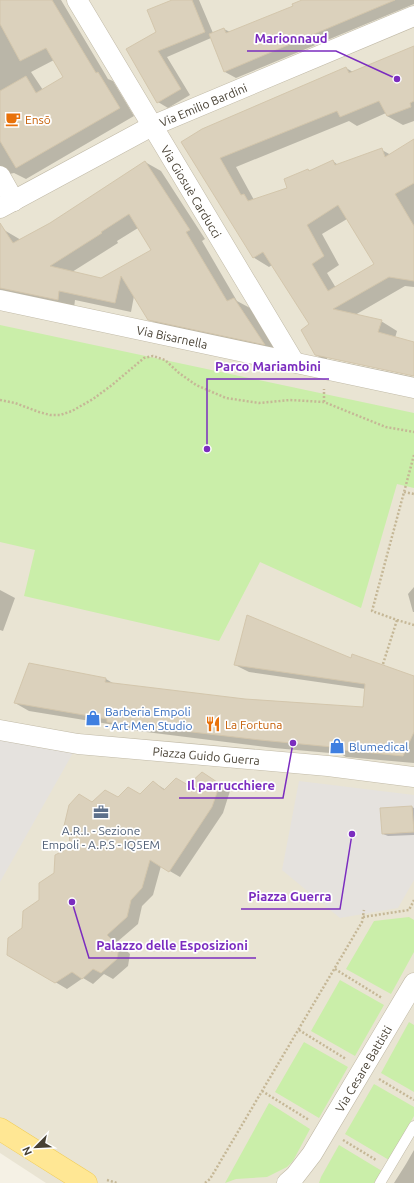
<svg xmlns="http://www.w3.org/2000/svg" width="414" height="1183" viewBox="0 0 414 1183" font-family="Ubuntu,sans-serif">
	<rect width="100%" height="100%" fill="#f5f1e5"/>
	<path fill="#e9e4d3" d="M0,0h414v1183h-368l-46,-30z"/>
	<path fill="#caeea9" d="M0,325l414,88v75l-17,-4 -36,124 -101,-46 -41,79 -195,-45 11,-46 -35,-8z
		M409,917l5,3v32l-23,42 -45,-25 28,-48z
		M340,980l44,25 -29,51 -44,-25z
		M409,1022l5,3v67l-33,-19z
		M304,1042l44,25 -29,51 -44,-26z
		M374,1084l40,23v9l-25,44 -44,-26z
		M269,1103l41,26 -17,32 -6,6 -20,10 -31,2 -11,4z
		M339,1145l43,26 -8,12h-55l2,-6z"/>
	<path fill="#e5e2de" d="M0,730l78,14 -78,138z
		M299,781l115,14v85l-16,28 -58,10 -58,-48z"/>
	<path fill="#0003" fill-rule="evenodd" d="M0,0h61l47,79 5,2 21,35 -108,63 -12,-6 -5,1 -9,22zM54,60l10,17 -21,13 -12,-18z
		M175,0h24l14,33 11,-4 6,3 65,-25 9,-7h110v4l-178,74 -11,-6 -14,-34 -44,19 23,38 -22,13 -10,-6 -1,-70z
		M414,47v74l-11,4 -16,-9 -1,-3 -29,13 -8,-5 -113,46 18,33 34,-12 20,-18 2,1 23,-10 5,4 44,-15 9,5 23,-15v147l-9,-1 -50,29 26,6 16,10 -2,7 19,7v30l-87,-18v2l87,18v4l-82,-17 -16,-9 -6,-30 -38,-60 -3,2 -16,-10 -71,-114 164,-75 7,4zM347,219l28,46 -39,23 -9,-15 12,-8 -17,-31z
		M145,162l16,9 44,68 -3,2 35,60 13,7 30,45 -115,-25 -17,-9 -14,-23 -3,16 -56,-12 -1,8 -74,-12v-64l4,-2 17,10 30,-17zM138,228l14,23 -51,28 -29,-7 46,-29 -1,-2z
		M414,587v25h-1l-5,-18z
		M0,590l15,8 -12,33 -3,-1z
		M351,659l63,19v85l-68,-6 -5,-3 -67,-6 -152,-19 -7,-4 -86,-14 -14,-8 91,-24 10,6 129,15 119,8 2,-19 -117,-17 -14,-7z
		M213,780l17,11 -7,22 -43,64 -19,-11 -8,29 -11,11 -4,18 -21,18 13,12 -2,12 -15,13 -9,-5 -11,10 -10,-6 -16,11 -59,-35 62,-106 22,-45 49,-8 12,-13 13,8z
		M412,807l2,1v27l-26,1 -5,-2z
		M414,1150v33h-20l12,-19z"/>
	<path fill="#dbd1bc" stroke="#d3c6ac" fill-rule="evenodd" d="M0,0h52l44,73 2,-1 22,36 -104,60 -16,-27v-50l26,-15 10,17 27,-16 -17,-29 -26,13 -20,-37z
		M172,0h20l13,32 -47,19 23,38 -24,14 -31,-54 30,-17 -9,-22z
		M302,0h93l-171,72 -15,-38 15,-6 2,5 67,-27 -1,-2z
		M414,46v55l-4,2 1,4 -24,9 -8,-15 -39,16 -3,-6 -117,47 21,37 3,-1 4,7 39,-13 -3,-9 24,-10 1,2 24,-11 2,5 47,-17 3,9 29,-18v44l-19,11 19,32v55l-25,-4 -56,32 49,11 -4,12 36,10v34l-99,-21 -14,-25 8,-6 -46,-72 -10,6 -72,-116 21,-13 144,-62 3,6zM338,205l36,59 -46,27 -16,-27 12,-8 -17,-31z
		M145,161l45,69 -4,2 41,69 7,-3 31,47 -117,-25 -27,-44 -6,27 -56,-12 -1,9 -58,-12v-65l13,20 37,-20zM129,214l22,36 -50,28 -51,-12 52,-33 -1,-1z
		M247,615l104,43 1,-4 62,22v56l-11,24 -71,-7v-2l-72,-7 -153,-18v-3l-93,-16 15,-40 77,15 -1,4 140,17 118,8 2,-23 -131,-19z
		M202,772l18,12 -8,23 -43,65 -19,-12 -8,28 -11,12 -4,17 -20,18 12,12 -2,12 -16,14 -8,-4 -11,10 -10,-7 -17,11 -48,-28 1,-17 14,-10 1,-17 16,-11v-17l15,-10 1,-18 14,-7 1,-18 -6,-4 5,-21 10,-11 13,8 13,-12 13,7 10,-10 12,7 13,-13 11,9 12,-12 12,7z
		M412,806l2,26 -32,2 -2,-26z"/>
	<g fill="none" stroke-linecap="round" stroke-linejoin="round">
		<g stroke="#c1baa7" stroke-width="11">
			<path id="service" d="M380,1183l34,-57"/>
		</g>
		<g stroke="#c1baa7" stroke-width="21">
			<g id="minor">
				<path id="s1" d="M77,0l217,362"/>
				<path d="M0,176l14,25"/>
				<path id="s2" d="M0,208l152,-82 262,-110"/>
				<path id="s3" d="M0,300l414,88"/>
				<path id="s4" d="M0,730l78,14 250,22 86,11"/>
				<path id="s5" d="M287,1183l8,-7 17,-22 102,-171"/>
			</g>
		</g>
		<g stroke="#f1cd57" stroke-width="23">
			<path id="primary" d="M0,1129l86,54"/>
		</g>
		<path stroke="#c5b796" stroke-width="2.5" stroke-dasharray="2 2" stroke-linecap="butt" d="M0,400l15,3 24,9 11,3h10l12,-4 21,-12 19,-14 32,-27 9,-2 12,4 14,13 17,12 30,13 33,5 31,-3 34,2 62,25 28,5
			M324,402v-13
			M414,455l-42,156 25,9 17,5
			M404,492l10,2
			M383,664l14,-44
			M363,917l46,-7 5,-10
			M335,969l47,29
			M299,1030l47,29
			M379,1079l35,21
			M262,1091l47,29
			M343,1140l33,20
			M107,1180l10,3
			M205,1183l5,-4 152,-257 2,-12"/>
		<use href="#service" stroke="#fff" stroke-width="10"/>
		<use href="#minor" stroke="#fff" stroke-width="20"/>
		<use href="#primary" stroke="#ffe794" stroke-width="22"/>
	</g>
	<defs>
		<g id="cafe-bare" transform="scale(1.2)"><path d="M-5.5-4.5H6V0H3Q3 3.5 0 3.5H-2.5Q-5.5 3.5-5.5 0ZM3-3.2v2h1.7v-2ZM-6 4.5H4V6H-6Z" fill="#e8710a" stroke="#fff" stroke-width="2.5" paint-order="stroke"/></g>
		<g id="shop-bare" transform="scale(1.2)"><path d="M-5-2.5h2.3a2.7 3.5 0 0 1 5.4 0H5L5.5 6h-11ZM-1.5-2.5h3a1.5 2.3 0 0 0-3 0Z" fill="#3f7fe0" stroke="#fff" stroke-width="2.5" paint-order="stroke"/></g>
		<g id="restaurant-bare" transform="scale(1.2)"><path d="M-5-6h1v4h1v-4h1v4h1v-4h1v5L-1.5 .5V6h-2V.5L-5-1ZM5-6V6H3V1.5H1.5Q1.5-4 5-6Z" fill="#e8710a" stroke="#fff" stroke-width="2.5" paint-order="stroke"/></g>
		<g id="office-bare" transform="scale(1.2)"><path d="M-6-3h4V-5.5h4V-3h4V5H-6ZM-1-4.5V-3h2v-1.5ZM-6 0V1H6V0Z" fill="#5c6f8a" stroke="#fff" stroke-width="2.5" paint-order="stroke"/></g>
	</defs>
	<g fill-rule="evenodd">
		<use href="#cafe-bare" x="13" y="119"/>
		<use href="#shop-bare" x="93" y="718"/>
		<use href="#restaurant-bare" x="213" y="724"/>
		<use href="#shop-bare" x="337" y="746"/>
		<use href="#office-bare" x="101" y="812"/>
	</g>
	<g text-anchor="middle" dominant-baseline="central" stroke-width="3.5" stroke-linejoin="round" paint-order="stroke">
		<g font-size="12" fill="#484134" stroke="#fff">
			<text stroke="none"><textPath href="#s2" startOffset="228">Via Emilio Bardini</textPath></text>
			<text stroke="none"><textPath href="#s1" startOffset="223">Via Giosuè Carducci</textPath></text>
			<text stroke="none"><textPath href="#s3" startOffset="176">Via Bisarnella</textPath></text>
			<text stroke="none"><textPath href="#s4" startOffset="208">Piazza Guido Guerra</textPath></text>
			<text stroke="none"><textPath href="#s5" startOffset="138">Via Cesare Battisti</textPath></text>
		</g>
		<g font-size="12" fill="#c56008" stroke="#fff" text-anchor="start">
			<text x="25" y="119">Ensō</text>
			<text x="225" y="724">La Fortuna</text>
		</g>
		<g font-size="12" fill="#366cbe" stroke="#fff" text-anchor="start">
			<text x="105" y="711">Barberia Empoli<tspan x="105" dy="14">- Art Men Studio</tspan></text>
			<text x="349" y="746">Blumedical</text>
		</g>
		<g font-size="12" fill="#4e5e75" stroke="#fff">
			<text x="101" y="830">A.R.I. - Sezione<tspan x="101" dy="14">Empoli - A.P.S - IQ5EM</tspan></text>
		</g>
	</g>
	<path fill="none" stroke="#7b2cbf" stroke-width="1.5" d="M397 79L336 51H247M207 449L207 379H329M293 743L283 798H179M352 834L340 909H241M72 902L89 958H256"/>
	<g fill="#7b2cbf" stroke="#fff" stroke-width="1.5">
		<circle cx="397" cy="79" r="4"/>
		<circle cx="207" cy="449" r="4"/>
		<circle cx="293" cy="743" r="4"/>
		<circle cx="352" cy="834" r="4"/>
		<circle cx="72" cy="902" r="4"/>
	</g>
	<g font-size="13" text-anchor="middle" font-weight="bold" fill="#7b2cbf" stroke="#fff" stroke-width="3.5" stroke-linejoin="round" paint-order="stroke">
		<text x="291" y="43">Marionnaud</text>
		<text x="268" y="371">Parco Mariambini</text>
		<text x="231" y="790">Il parrucchiere</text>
		<text x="290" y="901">Piazza Guerra</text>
		<text x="172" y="950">Palazzo delle Esposizioni</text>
	</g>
	<g transform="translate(36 1147) rotate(246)" stroke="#ffffff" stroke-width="3" paint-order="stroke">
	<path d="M0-3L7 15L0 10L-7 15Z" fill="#484134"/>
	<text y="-6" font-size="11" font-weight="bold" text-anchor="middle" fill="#484134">N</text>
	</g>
</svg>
